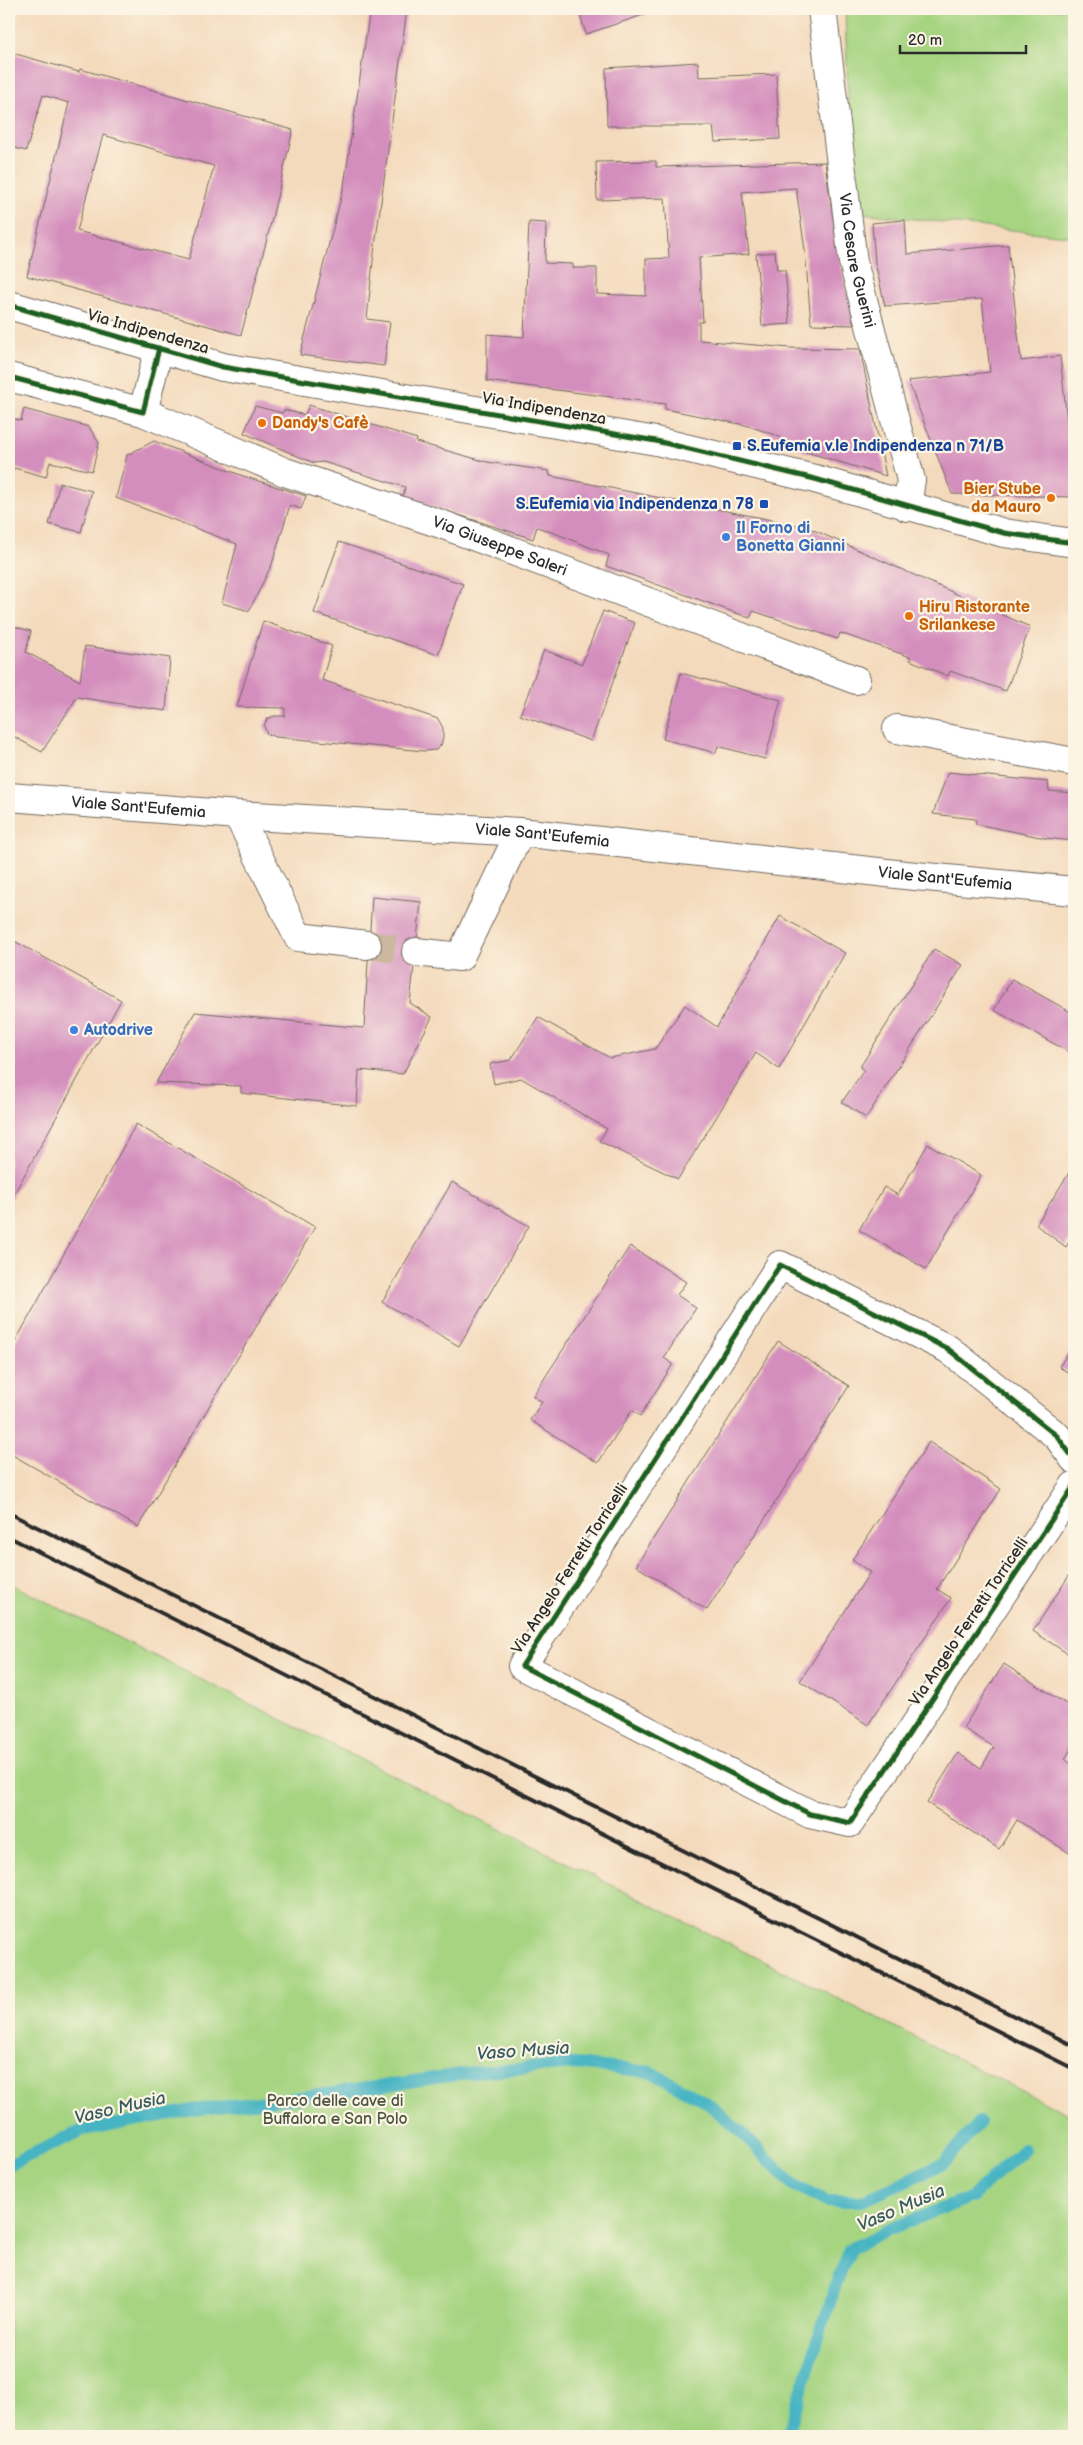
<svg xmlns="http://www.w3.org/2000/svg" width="1083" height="2445" viewBox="0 0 1083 2445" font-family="'Balsamiq Sans',sans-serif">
	<rect width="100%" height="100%" fill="#fcf5e5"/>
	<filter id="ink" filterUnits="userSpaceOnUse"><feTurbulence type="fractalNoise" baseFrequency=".02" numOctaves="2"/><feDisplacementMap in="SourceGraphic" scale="10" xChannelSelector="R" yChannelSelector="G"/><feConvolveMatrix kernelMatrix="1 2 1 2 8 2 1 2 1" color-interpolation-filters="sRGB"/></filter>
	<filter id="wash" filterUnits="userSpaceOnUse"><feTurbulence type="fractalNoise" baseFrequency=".0096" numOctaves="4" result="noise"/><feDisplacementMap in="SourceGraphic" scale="20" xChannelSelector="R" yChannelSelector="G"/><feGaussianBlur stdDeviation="1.12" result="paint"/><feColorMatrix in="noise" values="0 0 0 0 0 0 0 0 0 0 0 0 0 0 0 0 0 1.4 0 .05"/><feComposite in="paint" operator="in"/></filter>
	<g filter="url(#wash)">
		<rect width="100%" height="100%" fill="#f4dabc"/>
		<path fill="#a6d481" stroke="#688056" d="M845,9h229v228l-222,-25z
			M9,1583l1065,534v319h-1065z"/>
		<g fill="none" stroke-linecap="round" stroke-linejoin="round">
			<path stroke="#47b4c3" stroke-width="12" d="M9,2165l74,-35 110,-20 141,-17 141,-21 100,-8 76,8 55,30 37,32 51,52 34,15h33l38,-16 45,-22 35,-41
				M787,2436l48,-149 15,-38 35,-18 87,-34 52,-48"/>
		</g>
		<g id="blocks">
			<path fill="#d48ebd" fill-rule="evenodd" d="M370,9h37l-34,252 -6,58 23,3 -6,44 -84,-11 44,-169z
				M578,9h83l-75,25z
				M9,52l70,20 1,-3 213,61 -26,109 -26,96 -214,-59 42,-173 -26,-8 -17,56 -15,-4 -2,6zM103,135l111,31 -25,94 -112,-29z
				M698,62l1,15 77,-3 4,65 -65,3 -2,-16h-106l-1,-58z
				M656,161v6l169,-5 12,85 17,78 -43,-1 -6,-74 -9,-62 -54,4 7,62 -50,4 4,64h-4v18l91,8 70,1 26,127 -83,-25 -27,-16 -31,-10 -80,-16v-5l-178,-23v-47l37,3 5,-115 17,1 -1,40 28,1v4h24v26l49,2v-37l23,-1 -4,-60 -68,2 -1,-38z
				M905,220l2,34 101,-9 13,116 39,-5 9,83h5v58l-122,-3 -44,-113 82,-9 -8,-73 -97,7 -10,-44 -3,-39z
				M775,252l2,18h8l5,54 -28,2 -6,-72z
				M309,405l108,34 -1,3 71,20 62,9 1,5 257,51 223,100 -24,64 -56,-20 -2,5 -38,-16 1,-3 -71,-24 -2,6 -85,-28 -3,7 -144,-52 3,-11 -52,-21 -20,-7 -4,12 -130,-42 2,-10 -82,-25 -9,1 -70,-30 11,-27 27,7 2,-3 21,5z
				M24,409l65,18 10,16 -7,28 -42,-9 -4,15 -32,-9 -5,18v-69l12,4z
				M154,441l89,35 63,20 -5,13 -11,-4 -18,59 -23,47 -27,-8 15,-59 -121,-46 11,-43z
				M60,483l32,8 -11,41 -32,-8z
				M339,542l124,42 -25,71 -124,-42z
				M603,611l32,12 -44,118 -71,-26 24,-65 38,14z
				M263,621l69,25 -10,34 116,39 5,9v10l-2,7 -5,5 -12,1 -148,-14 -9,-3 -3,-8 3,-7 7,-3h11v-8l-48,-1z
				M9,625l22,6 -5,21 54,29 5,-35 85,12 -4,53 -89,-14 -35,55 -33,-18z
				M681,673l100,27 -16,59 -47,-13 -2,7 -53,-14z
				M948,772l100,10 1,9 25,2v48l-29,-3 -69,-14 -1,-5 -42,-5z
				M372,897l49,5 -11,101 22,14 -29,57 -44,-4 -2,36 -116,-13v-7l-85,-3 39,-71 169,16z
				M780,916l65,37 -66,116 -23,-16 -78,126 -79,-38 8,-12 -86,-51 -27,6 -4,-20 21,-4 27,-43 72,41 45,-9 30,-44 32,22z
				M9,938l112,62 -112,203z
				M934,949l29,16 -97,153 -24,-16 22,-32 -4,-3z
				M1012,979l62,35v41l-80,-45z
				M136,1124l179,103 -177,300 -129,-74v-100z
				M928,1144l53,31 -55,94 -67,-39 25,-43 14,8z
				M1074,1165v69l-8,13 -30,-22z
				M452,1182l77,44 -70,120 -77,-44z
				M630,1246l56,36 -9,13 19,13 -32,50 9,6 -33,52 -8,-6 -34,53 -68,-43 12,-18 -9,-6z
				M778,1341l71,45 -142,224 -71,-44z
				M1074,1343v33l-15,-9z
				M929,1442l72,47 -64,100 14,9 -83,127 -68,-44 70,-109 -18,-12z
				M1074,1568v90l-41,-27z
				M1004,1664l70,45v35l-9,15 9,7v90l-57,-36 -18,29 -72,-46 31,-50 23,15 13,-21 -31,-19z"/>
		</g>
	</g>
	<g filter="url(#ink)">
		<use href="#blocks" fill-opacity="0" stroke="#71685e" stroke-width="1"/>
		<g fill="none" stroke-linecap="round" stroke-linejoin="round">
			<path stroke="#ccb79f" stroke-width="28" stroke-dasharray="28 14" stroke-linecap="butt" d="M367,945l49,7"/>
			<g stroke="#71685e" stroke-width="30">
				<g id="minor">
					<path id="s1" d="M822,9l31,253 58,218 -4,27"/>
					<path d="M9,305l214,62 433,74 159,38 189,54 70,10"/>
					<path id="s2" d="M9,377l134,35 142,60 156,52 415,156"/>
					<path d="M143,412l16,-64"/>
					<path d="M897,729l177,33"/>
					<path d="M238,815l60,122 69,8"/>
					<path d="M416,952l44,5 60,-125"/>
					<path d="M1074,1459l-17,-23 -109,-87 -168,-84 -258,401 288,148 40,9 224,-337"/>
				</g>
			</g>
			<g stroke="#71685e" stroke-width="30">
				<g id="major">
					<path id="s3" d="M9,797l229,18 282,17 385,43 169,16"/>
				</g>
			</g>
			<use href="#minor" stroke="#fff" stroke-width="28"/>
			<use href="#major" stroke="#fff" stroke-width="28"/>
			<path stroke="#2b2b2b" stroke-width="4" d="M9,1513l1065,533
				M9,1537l1065,532"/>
			<g stroke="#fcf5e5" stroke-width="8">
				<path id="cycleway" d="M9,305l214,62 433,74 159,38 189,54 70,10
					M9,377l134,35 16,-64
					M1074,1459l-17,-23 -109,-87 -168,-84 -258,401 288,148 40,9 224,-337"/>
			</g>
			<use href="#cycleway" stroke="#1b5e20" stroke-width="5"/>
		</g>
	</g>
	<g fill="#e8710a" stroke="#fcf5e5" stroke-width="2">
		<circle cx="262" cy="423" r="5"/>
		<circle cx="1051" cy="498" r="5"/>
		<circle cx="909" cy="616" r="5"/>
	</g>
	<g fill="#1a4fb4" stroke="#fcf5e5" stroke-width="2">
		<rect x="732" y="441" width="10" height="10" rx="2.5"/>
		<rect x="759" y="499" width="10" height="10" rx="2.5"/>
	</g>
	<g fill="#3f7fe0" stroke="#fcf5e5" stroke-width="2">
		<circle cx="726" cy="537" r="5"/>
		<circle cx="74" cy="1030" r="5"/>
	</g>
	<g text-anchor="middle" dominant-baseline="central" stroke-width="4.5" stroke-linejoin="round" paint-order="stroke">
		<g font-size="16" fill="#2b2b2b" stroke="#fcf5e5">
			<text stroke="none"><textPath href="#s1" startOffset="254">Via Cesare Guerini</textPath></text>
			<text transform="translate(148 332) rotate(16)">Via Indipendenza</text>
			<text transform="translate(544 409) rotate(10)">Via Indipendenza</text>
			<text stroke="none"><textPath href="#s2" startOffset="520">Via Giuseppe Saleri</textPath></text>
			<text stroke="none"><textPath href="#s3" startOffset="130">Viale Sant'Eufemia</textPath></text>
			<text stroke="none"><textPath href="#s3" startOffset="535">Viale Sant'Eufemia</textPath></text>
			<text stroke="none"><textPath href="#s3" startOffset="940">Viale Sant'Eufemia</textPath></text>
			<text transform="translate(570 1569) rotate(-57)">Via Angelo Ferretti Torricelli</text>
			<text transform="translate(969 1622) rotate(-56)">Via Angelo Ferretti Torricelli</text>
		</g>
		<g font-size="16" font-weight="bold" fill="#c56008" stroke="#fcf5e5" text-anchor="start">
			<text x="272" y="423">Dandy's Cafè</text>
			<text x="1041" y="489" text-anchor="end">Bier Stube<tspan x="1041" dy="18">da Mauro</tspan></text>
			<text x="919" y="607">Hiru Ristorante<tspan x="919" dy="18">Srilankese</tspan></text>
		</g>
		<g font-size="16" font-weight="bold" fill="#164399" stroke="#fcf5e5" text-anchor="start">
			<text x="747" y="446">S.Eufemia v.le Indipendenza n 71/B</text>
			<text x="754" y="504" text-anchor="end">S.Eufemia via Indipendenza n 78</text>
		</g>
		<g font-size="16" font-weight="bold" fill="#366cbe" stroke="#fcf5e5" text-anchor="start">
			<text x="736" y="528">Il Forno di<tspan x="736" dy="18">Bonetta Gianni</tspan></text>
			<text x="84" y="1030">Autodrive</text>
		</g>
		<g font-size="16" fill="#4a5540" stroke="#fcf5e5">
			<text x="335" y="2101">Parco delle cave di<tspan x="335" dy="18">Buffalora e San Polo</tspan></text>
		</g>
		<g font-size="18" font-style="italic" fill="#355b60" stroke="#fcf5e5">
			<text transform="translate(523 2051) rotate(-4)">Vaso Musia</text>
			<text transform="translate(120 2108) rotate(-13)">Vaso Musia</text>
			<text transform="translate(901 2208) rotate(-23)">Vaso Musia</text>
		</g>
	</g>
	<rect width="1083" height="2445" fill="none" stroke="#fcf5e5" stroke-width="30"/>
	<path d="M900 45v8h126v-8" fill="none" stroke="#2b2b2b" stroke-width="2.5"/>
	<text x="908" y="45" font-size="15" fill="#2b2b2b" stroke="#fcf5e5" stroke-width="4" paint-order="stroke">20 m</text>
</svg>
